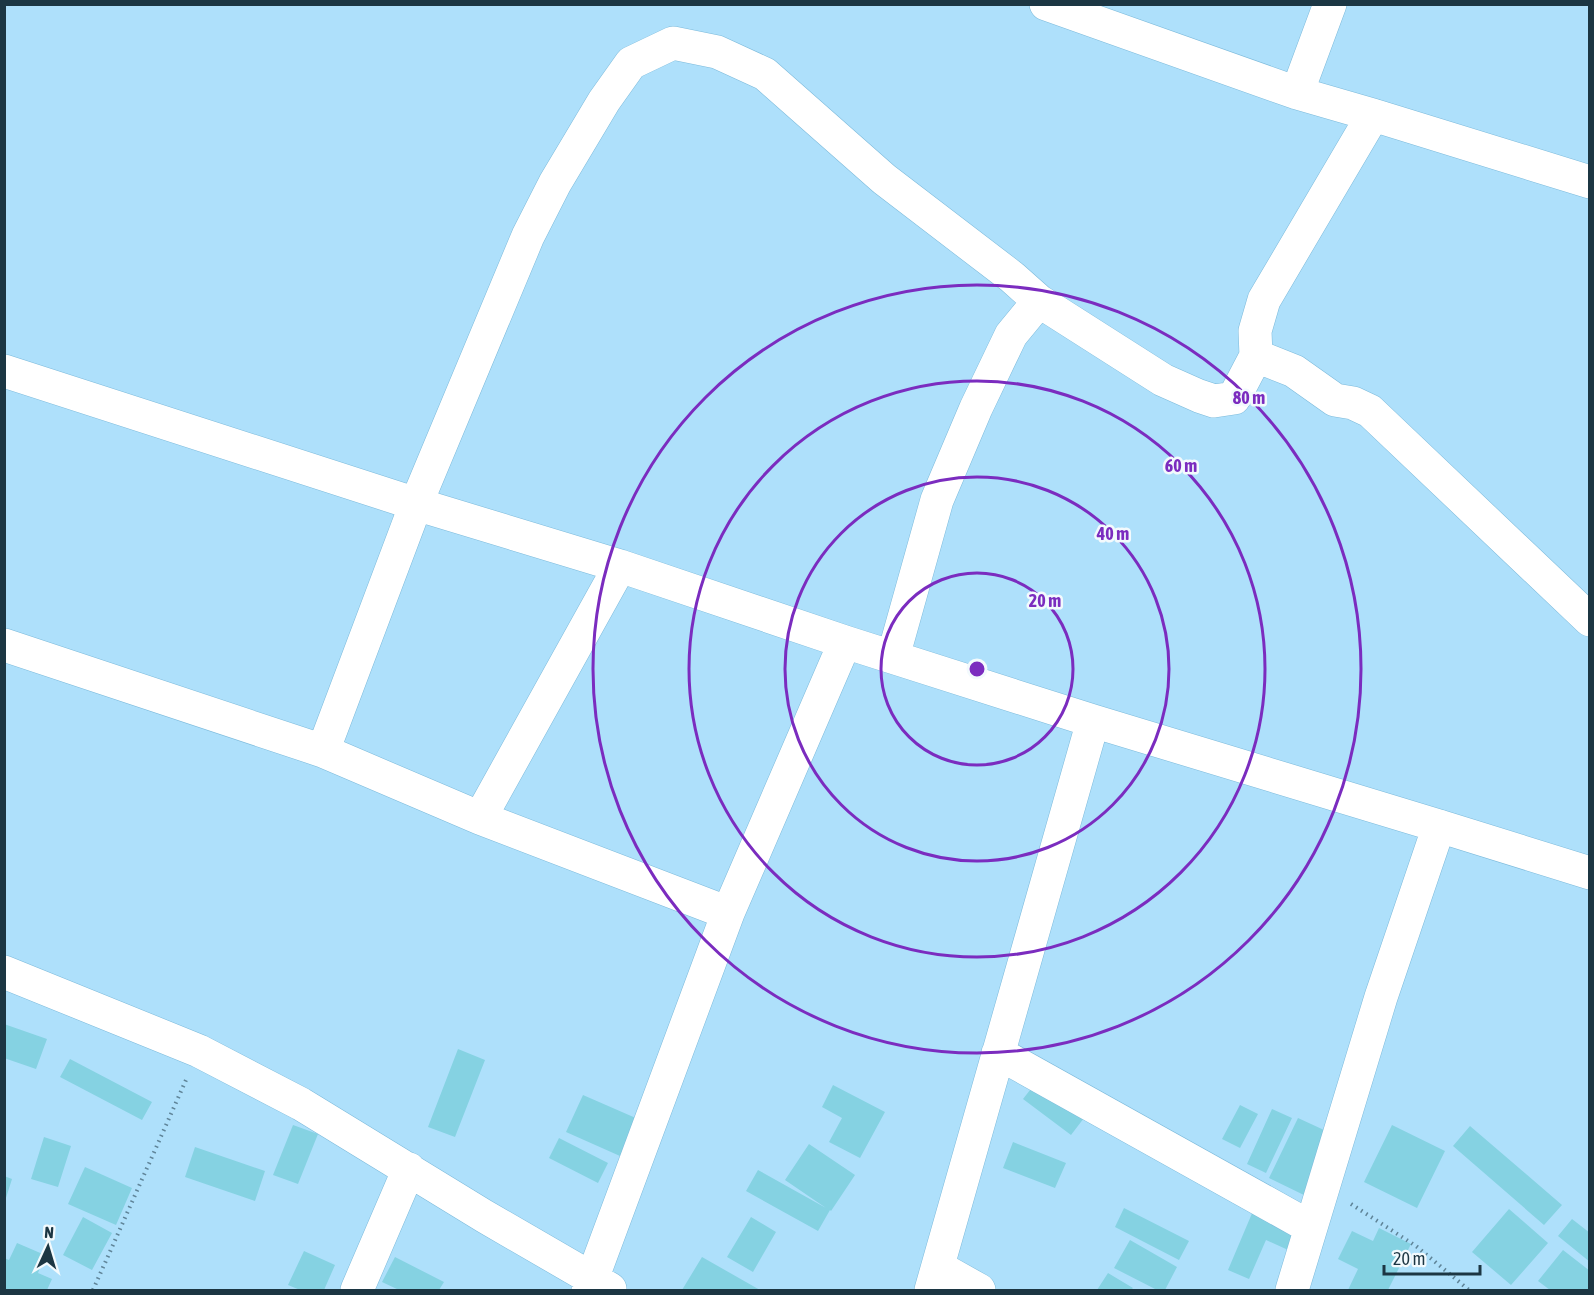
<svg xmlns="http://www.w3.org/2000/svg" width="1594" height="1295" viewBox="0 0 1594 1295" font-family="'Asap Condensed',sans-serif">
	<rect width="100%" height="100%" fill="#aee0fb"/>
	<path fill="#85d2e2" d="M4,1024l43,15 -11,30 -32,-11z
		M458,1049l27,11 -30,77 -27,-10z
		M70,1059l82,43 -10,18 -82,-43z
		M1037,1081l47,37 -13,17 -48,-36z
		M833,1085l52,27 -25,46 -31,-16 13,-24 -20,-11z
		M583,1095l55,24 -18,37 -54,-24z
		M1240,1105l18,9 -18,34 -18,-9z
		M1272,1109l20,9 -26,55 -19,-9z
		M1298,1118l39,18 -29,61 -39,-19z
		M293,1125l25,9 -20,50 -25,-9z
		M1392,1125l53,26 -28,57 -53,-26z
		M1470,1126l92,79 -18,20 -91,-79z
		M44,1137l27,9 -13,41 -27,-8z
		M559,1138l49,25 -10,20 -49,-25z
		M1013,1142l53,21 -11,25 -52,-20z
		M809,1144l46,31 -24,36 -1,-1 -12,21 -72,-40 12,-21 68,38 -41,-28z
		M195,1147l70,24 -10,30 -70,-24z
		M85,1167l47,21 -16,37 -48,-21z
		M4,1176l8,3 -7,22h-1z
		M1124,1208l65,33 -10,19 -64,-33z
		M1509,1209l39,34 -37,42 -39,-33z
		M1253,1211l53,22 -9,21 -31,-14 -17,39 -21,-9z
		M83,1217l29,16 -20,37 -29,-15z
		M751,1217l25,15 -23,40 -26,-15z
		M1572,1219l18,14v29l-32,-26z
		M1379,1228l32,16 -23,46h-40l10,-21 -20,-10 14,-28 21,10z
		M1130,1240l47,27 -12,23h-8l-43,-22z
		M17,1243l28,12 -7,18 14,6 -5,11h-43v-32l5,2z
		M1563,1250l27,21v19h-40l-12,-9z
		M304,1251l31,14 -11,25h-24l-12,-5z
		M395,1257l49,25 -5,8h-40l-17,-8z
		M702,1257l58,33h-78z
		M1108,1273l25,15 -2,2h-34z"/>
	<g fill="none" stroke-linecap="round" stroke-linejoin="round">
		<g stroke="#7cbadb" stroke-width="34">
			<path id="minor" d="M1046,4l251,89
				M1330,4l-33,89 76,22 217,67
				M1039,301l124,79 36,16 15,5 20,-3 22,-42 -1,-25 9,-31 109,-185
				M1256,356l38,15 41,29 18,3 17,8 220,209
				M4,371l412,133 204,62 225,76 248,79 346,105 151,47
				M4,645l319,106 157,67 248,95
				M323,751l93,-247 112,-268 27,-53 49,-82 27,-38 42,-20 44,9 48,22 119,105 128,98 27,24 -28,34 -35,73 -39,92 -44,157
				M480,818l140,-252
				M4,972l195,79 102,53 183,112 126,73
				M998,1053l312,174
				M938,1267l41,23
				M357,1290l52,-121
				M588,1290l140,-377 117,-271
				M931,1290l162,-569
				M1292,1290l89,-293 58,-171"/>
		</g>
		<path stroke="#5f8498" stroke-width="4" stroke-dasharray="1.5 4.5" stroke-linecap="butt" d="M1351,1204l65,42 53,44
			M93,1290l93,-210"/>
		<use href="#minor" stroke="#fff" stroke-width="33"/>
	</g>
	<g fill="none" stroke="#7b2cbf" stroke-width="3">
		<circle cx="977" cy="669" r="96"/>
		<circle cx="977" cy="669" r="192"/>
		<circle cx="977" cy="669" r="288"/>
		<circle cx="977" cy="669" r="384"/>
	</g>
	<circle cx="977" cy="669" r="9" fill="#7b2cbf" stroke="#f3fafd" stroke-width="3"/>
	<g font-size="18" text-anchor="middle" font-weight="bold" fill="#7b2cbf" stroke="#f3fafd" stroke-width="5" stroke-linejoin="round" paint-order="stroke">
		<text x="1249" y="404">80 m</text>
		<text x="1181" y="472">60 m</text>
		<text x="1113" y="540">40 m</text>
		<text x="1045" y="607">20 m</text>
	</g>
	<rect width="1594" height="1295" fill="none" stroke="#1c3643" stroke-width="12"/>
	<g transform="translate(48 1247) rotate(4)" stroke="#f3fafd" stroke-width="4.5" paint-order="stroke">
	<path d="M0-4.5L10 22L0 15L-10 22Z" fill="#1c3643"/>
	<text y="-9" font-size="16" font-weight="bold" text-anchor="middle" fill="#1c3643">N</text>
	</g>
	<path d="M1384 1265v9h96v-9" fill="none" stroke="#1c3643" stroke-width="3"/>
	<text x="1393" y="1265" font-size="18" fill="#1c3643" stroke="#f3fafd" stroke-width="4.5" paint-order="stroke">20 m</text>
</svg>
